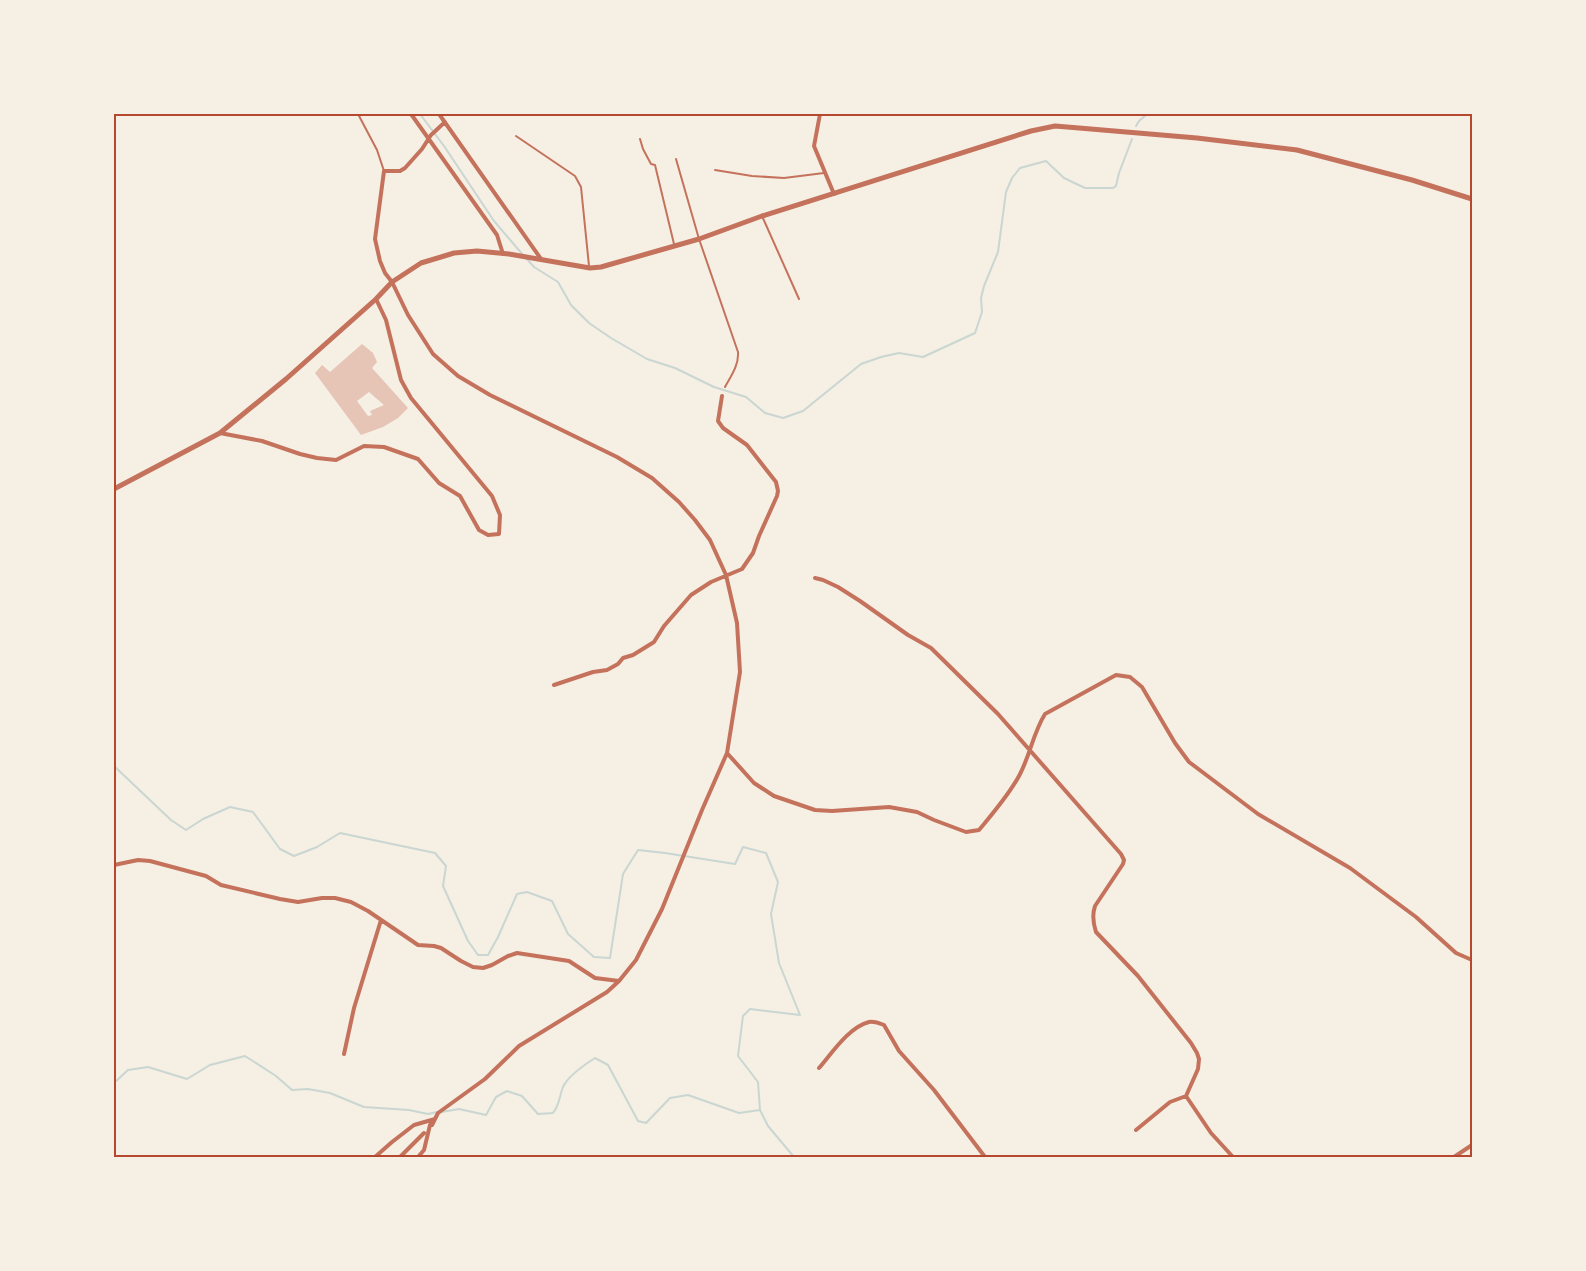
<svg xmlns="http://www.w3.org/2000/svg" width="1586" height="1271" viewBox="0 0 1586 1271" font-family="'Noto Sans',sans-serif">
	<rect width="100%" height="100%" fill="#f6efe4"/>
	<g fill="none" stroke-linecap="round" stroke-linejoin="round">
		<path stroke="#c9d6d2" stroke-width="2" d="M420,114l24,32 50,75 29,34
			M1136,126l3,-5 8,-7
			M526,258l8,9 24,15 13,23 18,18 22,15 36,21 28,9 39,19 32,10 19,16 18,5 20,-7 58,-47 20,-7 18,-4 24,4 52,-24 7,-21 -1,-14 3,-12 14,-34 8,-60 6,-14 8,-10 26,-7 18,17 21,10h28l3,-2 3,-13 13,-34
			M114,766l57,54 15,10 17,-11 27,-12 23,5 27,37 14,7 23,-9 23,-14 95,20 11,13 -3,20 25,55 10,14h10l10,-18 19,-43 10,-2 25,9 16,33 26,23 16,1 13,-84 15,-24 27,3 70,11 8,-17 23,6 12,29 -7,32 8,49 21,52 -50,-6 -7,7 -5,40 20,26 2,28 8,16 26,31
			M114,1083l14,-13 20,-3 39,12 23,-14 35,-9 31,20 16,14 16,-1 22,4 34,14 45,3 19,4 9,-2
			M441,1112l18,-3 27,6 10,-18 11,-6 15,5 16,18 15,-1c7,-9 6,-16 10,-26 5,-11 21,-22 32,-29l13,7 30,56 8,2 24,-25 18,-3 51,18 21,-3"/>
	</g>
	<path fill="#e6c5b7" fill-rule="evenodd" d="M362,344l11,9 4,9 -5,6 36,40 -10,10 -15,9 -22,8 -46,-62 7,-8 8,7zM369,392l15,13 -14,6 2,4 -4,1 -11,-15z"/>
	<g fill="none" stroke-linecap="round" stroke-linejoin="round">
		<path stroke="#c5725c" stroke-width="2" d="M358,114l19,36 7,21
			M516,136l59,40 6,11 8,79
			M640,139l3,10 8,15 4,1 19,79
			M676,159l23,80 39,113c1,13 -7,24 -13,35
			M715,170l37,6 32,2 40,-5
			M762,216l37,83"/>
		<path stroke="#c5725c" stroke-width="4" d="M411,114l86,121 6,19
			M439,114l102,145
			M820,114l-6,32 20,48
			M220,433l42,8 38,13 17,4 19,2 28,-14 20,1 34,12 21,24 21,13 19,34 9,5 11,-1 1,-19 -8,-19 -81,-98 -10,-18 -15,-60 -10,-21
			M815,578l8,2 15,7 22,14 48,34 23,13 67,66 123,140 3,6 -1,4 -28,42c-3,9 -2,17 1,26l42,44 53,67 6,10 2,6 -1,10 -12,27 -16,6 -34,28
			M554,685l39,-13 14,-2 11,-6 5,-6 10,-3 21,-13 10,-16 27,-31 20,-13 31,-13 11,-16 6,-17 18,-40 1,-5 -2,-9 -29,-37 -24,-17 -5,-7 4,-25
			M727,753l27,30 20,13 41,14 17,1 57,-4 28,5 17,8 32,12 13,-2c14,-17 29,-34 40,-54 11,-20 14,-43 26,-62l71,-39 14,2 12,10 33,56 14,19 69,52 92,54 66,49 40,36 16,7
			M114,865l24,-5 12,1 56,15 15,9 59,14 18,3 24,-4h13l16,4 17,9 50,34 16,1 7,2 20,13 12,6 10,1 9,-3 16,-9 9,-3 52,8 26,17 24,3
			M344,1054l10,-46 27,-88
			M819,1068c13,-15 30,-41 50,-46 5,-1 10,1 15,3l15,26 35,39 51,67
			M1186,1096l25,37 22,24
			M432,1125l6,-12 47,-34 34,-33 88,-54 12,-11 17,-21 26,-51 40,-99 25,-57 13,-81 -3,-49 -11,-48 -16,-35 -15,-20 -16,-18 -27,-24 -35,-21 -127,-62 -32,-19 -25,-22 -25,-39 -16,-33 -7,-9 -5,-12 -5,-22 9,-68h16l5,-3 17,-19 9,-14 14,-13
			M375,1157l17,-15 22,-17 21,-6
			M400,1157l24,-24
			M418,1157l6,-7 6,-25 3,-4
			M1454,1157l18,-12"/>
		<path stroke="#c5725c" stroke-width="5" d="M114,489l106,-56 66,-54 90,-80 16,-17 29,-19 33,-10 23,-2 32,3 81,14 11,-1 98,-28 63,-23 269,-85 24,-5 24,2 118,10 100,12 115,30 60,19"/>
	</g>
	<rect width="1586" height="1271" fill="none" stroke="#f6efe4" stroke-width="230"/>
	<rect x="115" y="115" width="1356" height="1041" fill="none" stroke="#b5482f" stroke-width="2"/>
</svg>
